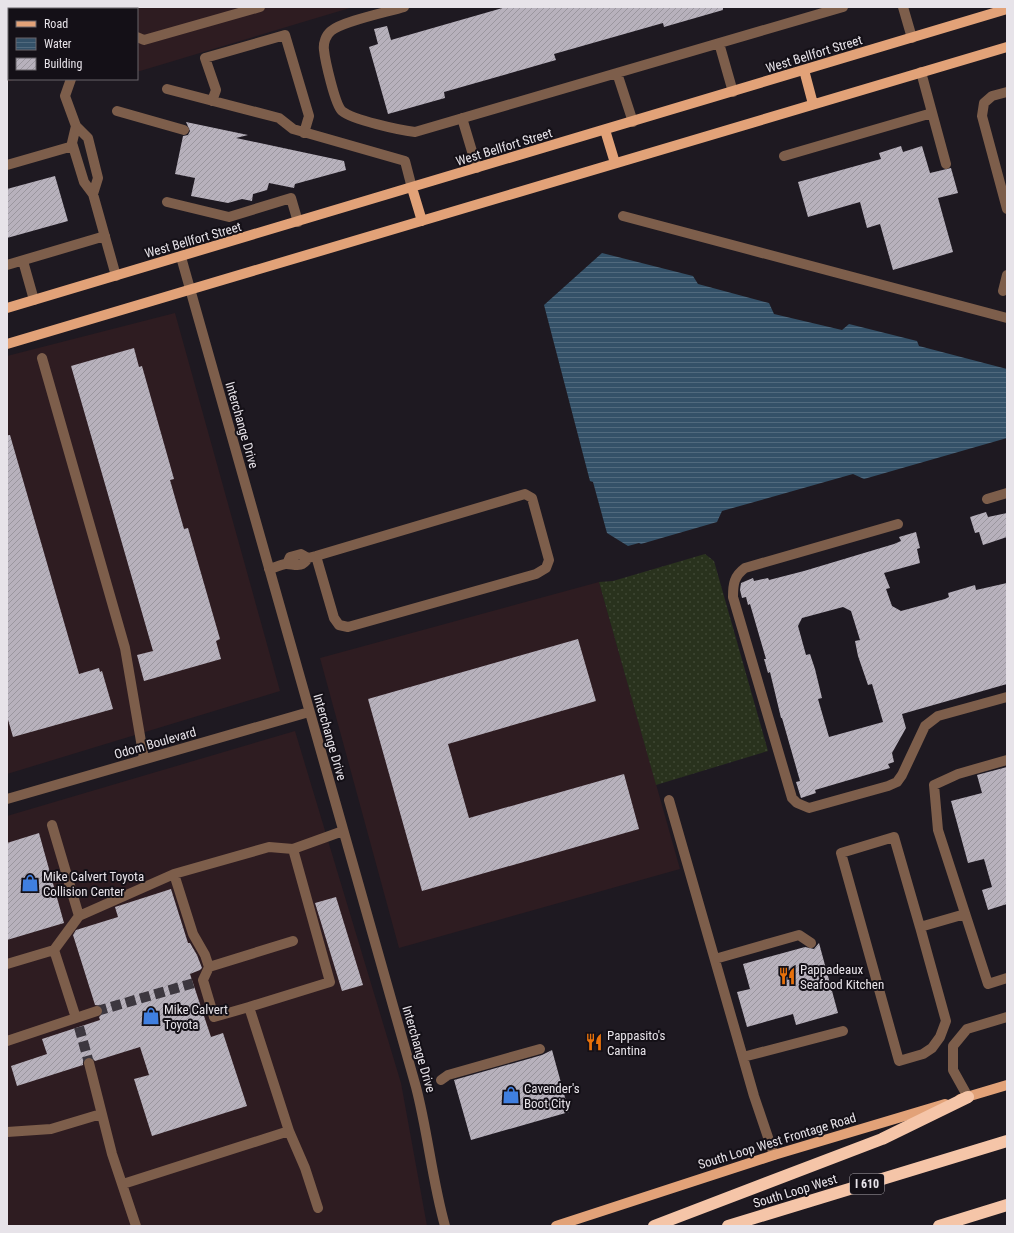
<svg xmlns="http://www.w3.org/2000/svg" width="1014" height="1233" viewBox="0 0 1014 1233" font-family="'Roboto Condensed',sans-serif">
	<defs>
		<pattern id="grass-dots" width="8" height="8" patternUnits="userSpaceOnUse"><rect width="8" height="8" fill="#29321d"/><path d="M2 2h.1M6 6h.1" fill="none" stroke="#3e4633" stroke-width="1.8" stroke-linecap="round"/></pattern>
		<pattern id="water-rules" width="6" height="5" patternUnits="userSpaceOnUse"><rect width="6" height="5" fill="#345168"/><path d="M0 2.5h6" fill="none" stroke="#516a7e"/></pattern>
		<pattern id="building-hatch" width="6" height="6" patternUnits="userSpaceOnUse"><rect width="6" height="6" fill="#b7b1bc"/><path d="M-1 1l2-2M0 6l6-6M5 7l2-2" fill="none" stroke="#9a969e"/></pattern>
	</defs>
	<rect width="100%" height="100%" fill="#1e1921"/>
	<path fill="#2e1c21" d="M7,7h346l-213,64h-3v-62h-128v70h10l-12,3z
		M175,313l105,378 -273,83v-418z
		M599,582l81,287 -281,79 -79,-290z
		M295,731l106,352 26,143h-420v-410z"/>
	<path fill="url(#grass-dots)" d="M705,554l9,7 54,190 -112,34 -57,-203 14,-1z"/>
	<path fill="url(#water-rules)" d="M602,253l91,23 5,8 71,19 5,11 68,16 7,-6 68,17 2,5 88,23v69l-143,41 -11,-5 -131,37 -5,11 -76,22 -2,-1 -11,3 -21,-13 -14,-51 -3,-1 -46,-176z"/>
	<path fill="url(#building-hatch)" fill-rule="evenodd" d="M506,7h217v3l-59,17 -1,-4 -109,31 2,6 -112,32 1,6 -57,16 -19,-67 9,-3 -4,-15 13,-3 4,14z
		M186,122l62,13 -12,3 108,23 2,9 -51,14 -1,4 -25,-5 -2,7 -14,4 -1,7 -10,-2 -14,4 -37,-7 4,-18 -20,-4 8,-38 5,-1 2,-4z
		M901,146l2,6 19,-6 8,27 21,-5 7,25 -20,5 15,54 -60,18 -13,-46 -13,4 -7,-26 -52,15 -10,-35 83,-23 -2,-6z
		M55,176l13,45 -61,17v-49z
		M134,348l5,19 3,-1 32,113 -4,1 14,49 4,-1 32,111 -4,2 5,18 -77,22 -7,-26 16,-4 -82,-285z
		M7,435h3l69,239 20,-6 1,4 2,-1 11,38 -100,28 -6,-21z
		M986,512l2,5 19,-4v24l-24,8 -4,-13 -4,1 -5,-16z
		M916,532l4,16 -3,1 3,14 -36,10 6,15 -4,1 6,17 9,5 44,-12 4,-2 -1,-4 27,-8 1,5 31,-7v101l-105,30 4,14 -14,25 2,9 -6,2 2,4 -75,22 1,3 -15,5 -5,-16 4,-1 -18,-63h-1l-11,-46 -2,1 -4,-14h2l-16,-55 -2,1 -2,-8 -4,1 -2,-8 1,-7 12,-5 1,3 14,-3 1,2 35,-9 90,-27 7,-3 -2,-4zM843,607l8,4 9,29 -5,1 3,15 10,29 4,-1 11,38 -54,15 -11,-38 4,-1 -7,-29 -5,-15 -4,1 -8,-29 4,-8z
		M578,639l18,62 -148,43 21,74 155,-44 15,55 -217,62 -54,-192z
		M1007,767v137l-19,6 -6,-20 10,-3 -8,-28 -16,4 -17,-62 31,-8 -5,-18z
		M39,833l25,90 -57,17v-97z
		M171,889l17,54h2l7,12 5,13 -2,2 -10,4 21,63 12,-4 24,73 -95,30 -18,-57 15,-4 -9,-28 -45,14 -4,-4h-4l-4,4v4l-66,21 -6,-20 36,-12 -5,-15 58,-19 -1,-3 4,-4 -1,-7 -7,-1 -22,-70 3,-5 42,-13 -3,-10z
		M336,897l27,88 -21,6 -27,-88z
		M819,943l19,70 -42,12 -3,-11 -46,13 -10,-35 13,-3 -7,-25 62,-17 9,2z
		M552,1050l17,62 -98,28 -17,-60 88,-25z"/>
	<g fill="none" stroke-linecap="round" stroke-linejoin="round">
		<path stroke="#3c373f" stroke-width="10" stroke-dasharray="10 5" stroke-linecap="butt" d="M97,1011l97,-28
			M79,1027l10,36"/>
		<path stroke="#7d5e4b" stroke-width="10" d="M72,7l1,2
			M404,7c-16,5 -61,14 -73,24 -5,4 -8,12 -7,19 1,10 11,55 18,61 11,9 57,19 73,21l428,-125
			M903,7l9,31
			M137,37l7,3 116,-33
			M719,43l14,49
			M7,60l2,-1
			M921,72l25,92
			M617,73l16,49
			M71,79l-6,17 11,30 12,12 10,40 -5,16
			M167,89l112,29 14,11 112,32 7,27
			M1007,92l-15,4 -8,7 -2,13 25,93
			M212,101l4,-11 -11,-32 80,-23 24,81 -5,17
			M117,111l67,19
			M462,118l15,50
			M76,126l-4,17 12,39 9,12 23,82
			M784,156l148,-43
			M7,165l66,-19
			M167,202l62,15 62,-19 7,24
			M623,216l384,102
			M181,257l235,830c12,46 16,93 29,139
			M23,261l11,39
			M7,265l98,-29
			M1003,291l4,-16
			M42,358l83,290 19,111
			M987,499l20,-6
			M898,524l-153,44c-11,8 -12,16 -12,29l59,201 5,5 12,5 79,-22 9,-4 5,-7 23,-49 13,-10 69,-19
			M308,558l8,-2 209,-62 7,4 17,62 -3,8 -10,6 -188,53 -9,-2 -5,-7 -18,-62
			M269,569c5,-1 11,-4 16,-5 8,-1 16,6 23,-6l-7,-4 -11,3 -3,7
			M1007,760l-49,14 -24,11 4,45 50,154 19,-6
			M7,799l302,-87
			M669,800l85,296 20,59
			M52,825l27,91
			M174,874l19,60 12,21 4,12 -6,13 11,37 35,-10
			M920,927l-26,-90 -53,16 58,208 24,-7 9,-6 8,-11 6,-16 -26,-94 45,-13
			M54,950l22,68
			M715,959l84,-24 12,8
			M7,964l47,-14 25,-34 95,-42 95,-27 24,2 50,-18
			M209,967l84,-26
			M7,1041l90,-30
			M743,1057l100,-26
			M89,1063l23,91 24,72
			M441,1080l7,-5 92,-26
			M968,1097l-15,-27v-24l14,-17 40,-12
			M289,1131l16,37 13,40
			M7,1132l44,-3 50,-15
			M123,1184l166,-53 -40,-124 81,-25 -37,-133"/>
		<path stroke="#e2a278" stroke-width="10" d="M804,70l9,34
			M605,130l10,33
			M412,188l10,33
			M7,308l1000,-299
			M7,344l1000,-297
			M960,1099l47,-14
			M556,1226l218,-71 171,-51"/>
		<path stroke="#f5c5a8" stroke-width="12" d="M654,1226l228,-87 86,-42
			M728,1226l279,-85
			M939,1226l68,-21"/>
	</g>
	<defs>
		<g id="shop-bare" transform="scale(1.38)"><path d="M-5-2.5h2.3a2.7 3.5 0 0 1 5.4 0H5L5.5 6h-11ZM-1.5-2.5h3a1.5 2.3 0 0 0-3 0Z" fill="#3f7fe0" stroke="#141017" stroke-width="2.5" paint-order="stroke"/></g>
		<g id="restaurant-bare" transform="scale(1.38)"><path d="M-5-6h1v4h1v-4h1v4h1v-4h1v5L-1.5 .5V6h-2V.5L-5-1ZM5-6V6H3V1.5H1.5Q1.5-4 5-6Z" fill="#e8710a" stroke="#141017" stroke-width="2.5" paint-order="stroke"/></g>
	</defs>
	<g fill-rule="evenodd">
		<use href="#shop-bare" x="30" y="883"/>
		<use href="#restaurant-bare" x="787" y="976"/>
		<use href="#shop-bare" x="151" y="1016"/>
		<use href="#restaurant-bare" x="594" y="1042"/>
		<use href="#shop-bare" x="511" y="1095"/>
	</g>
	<g text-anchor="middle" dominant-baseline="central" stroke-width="4" stroke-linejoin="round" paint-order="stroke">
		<rect fill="#141017" stroke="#a8a4aa" stroke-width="1" x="850" y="1174" width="34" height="20" rx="3"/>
		<g font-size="12" font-weight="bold" fill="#e7e3e9">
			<text x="867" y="1184">I 610</text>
		</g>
		<g font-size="13" fill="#e7e3e9" stroke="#141017">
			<text transform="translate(814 54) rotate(-17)">West Bellfort Street</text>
			<text transform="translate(504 147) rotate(-17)">West Bellfort Street</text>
			<text transform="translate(193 240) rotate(-16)">West Bellfort Street</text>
			<text transform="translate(242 425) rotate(74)">Interchange Drive</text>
			<text transform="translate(330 737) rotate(74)">Interchange Drive</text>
			<text transform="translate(155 743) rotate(-16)">Odom Boulevard</text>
			<text transform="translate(419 1049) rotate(74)">Interchange Drive</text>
			<text transform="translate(777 1141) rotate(-17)">South Loop West Frontage Road</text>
			<text transform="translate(795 1191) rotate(-17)">South Loop West</text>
		</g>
		<g font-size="13" fill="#e7e3e9" stroke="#141017" text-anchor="start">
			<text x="43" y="876">Mike Calvert Toyota<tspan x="43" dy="15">Collision Center</tspan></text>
			<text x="800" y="969">Pappadeaux<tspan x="800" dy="15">Seafood Kitchen</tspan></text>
			<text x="164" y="1009">Mike Calvert<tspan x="164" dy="15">Toyota</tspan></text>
			<text x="607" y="1035">Pappasito's<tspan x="607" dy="15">Cantina</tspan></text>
			<text x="524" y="1088">Cavender's<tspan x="524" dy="15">Boot City</tspan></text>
		</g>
	</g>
	<rect width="1014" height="1233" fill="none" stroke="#e7e3e9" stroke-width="16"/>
	<rect x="8" y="8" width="130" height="72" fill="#141017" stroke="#68646b"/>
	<rect x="16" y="21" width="20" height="6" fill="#e2a278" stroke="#68646b"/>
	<text x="44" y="28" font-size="12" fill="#e7e3e9">Road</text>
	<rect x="16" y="38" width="20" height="12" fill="url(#water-rules)" stroke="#68646b"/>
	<text x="44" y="48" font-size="12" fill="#e7e3e9">Water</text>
	<rect x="16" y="58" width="20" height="12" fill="url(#building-hatch)" stroke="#68646b"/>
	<text x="44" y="68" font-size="12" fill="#e7e3e9">Building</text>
</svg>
